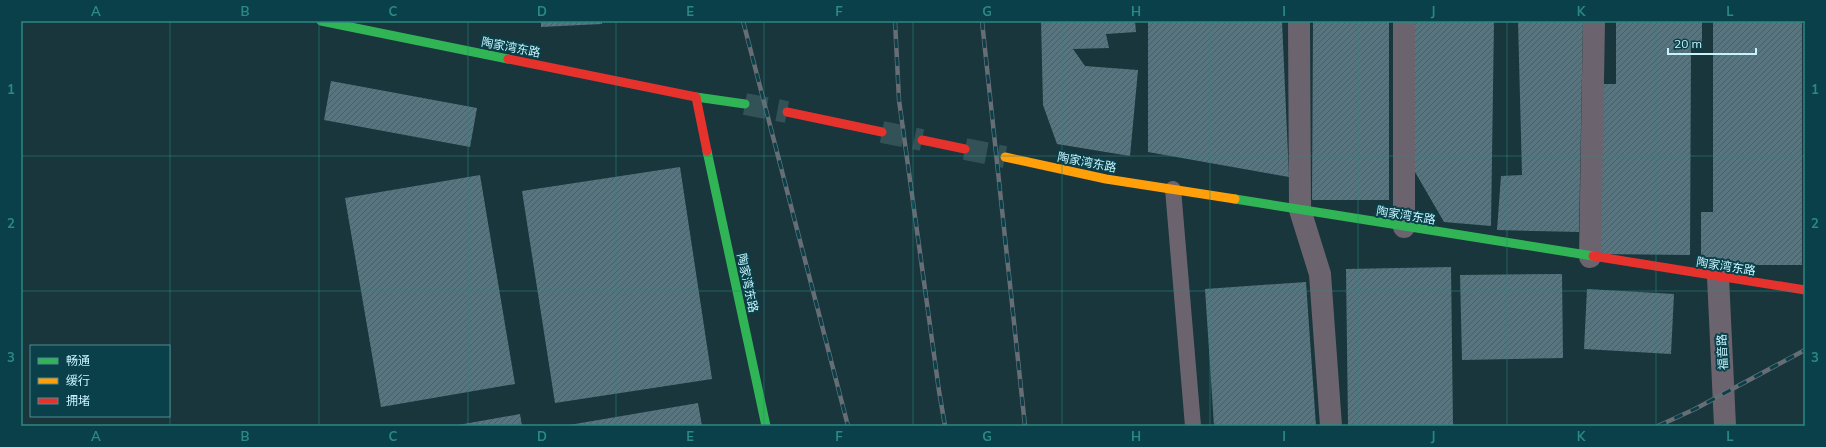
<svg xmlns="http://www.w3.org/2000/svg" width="1826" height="447" viewBox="0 0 1826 447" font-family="Mulish,'Noto Sans SC',sans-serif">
	<defs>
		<pattern id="building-hatch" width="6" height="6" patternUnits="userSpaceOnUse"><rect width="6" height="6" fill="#58747e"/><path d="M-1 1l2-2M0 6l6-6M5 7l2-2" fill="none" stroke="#4a5e65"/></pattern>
	</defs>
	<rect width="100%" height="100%" fill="#18363b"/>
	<path fill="url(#building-hatch)" d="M541,21h61v3l-61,3z
		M1041,21h94l1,11 -30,2 3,14 -36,1 12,17 53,4 -8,86 -73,-12 -14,-39z
		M1148,21h134l7,156 -141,-25z
		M1313,21h76v179h-77z
		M1415,21h79l-3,205 -47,-4 -29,-50z
		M1518,21h65l-4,211 -82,-2 4,-54 21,-1z
		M1616,21h86v27h-11l-1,207 -94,-1 1,-170h19z
		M1713,21h89v244h-101v-53h12z
		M331,81l146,27 -7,39 -146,-27z
		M680,167l32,212 -157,24 -33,-212z
		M480,175l35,209 -134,23 -36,-209z
		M1451,267l2,159h-105l-2,-157z
		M1562,274l1,84 -101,2 -2,-85z
		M1306,282l10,144h-102l-9,-137z
		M1587,289l87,5 -3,60 -87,-5z
		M698,403l4,23h-133v-1z
		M520,414l2,12h-64v-1z"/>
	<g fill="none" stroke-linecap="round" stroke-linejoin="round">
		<path stroke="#325258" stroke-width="22" stroke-dasharray="22 11" stroke-linecap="butt" d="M745,104l42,8
			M882,132l40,8
			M965,149l40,8"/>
		<path stroke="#6b646e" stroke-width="16" d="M1173,189l20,237"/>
		<path stroke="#6b646e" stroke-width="22" d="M1299,21l1,189 20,64 11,152
			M1404,227v-206
			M1590,257l4,-236
			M1718,277l7,149"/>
		<path stroke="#30b455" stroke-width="9" d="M321,21l187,38
			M696,97l49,7
			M707,151l59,275
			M1235,199l358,57"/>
		<path stroke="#ff9f0a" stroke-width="9" d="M1005,157l101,22 129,20"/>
		<path stroke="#e5322d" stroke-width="9" d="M508,59l188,38 11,54
			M787,112l95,20
			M922,140l43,9
			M1593,256l212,34"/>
		<g stroke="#666d75" stroke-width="4.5">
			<path id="rail" d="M743,21l105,405
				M895,21l4,79 40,291 6,35
				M982,21l43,405
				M1658,426l37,-17 110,-59"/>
		</g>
		<use href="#rail" stroke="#09404a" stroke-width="3" stroke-dasharray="9" stroke-linecap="butt"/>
	</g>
	<path fill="none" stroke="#2b8983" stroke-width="1" stroke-opacity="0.55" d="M170,21v405M319,21v405M468,21v405M616,21v405M764,21v405M913,21v405M1062,21v405M1210,21v405M1358,21v405M1507,21v405M1656,21v405M21,156h1784M21,291h1784"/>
	<g text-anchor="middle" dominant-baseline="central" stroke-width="4" stroke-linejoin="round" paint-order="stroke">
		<g font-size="12" fill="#c7f3fd" stroke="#09404a">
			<text transform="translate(511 47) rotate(11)">陶家湾东路</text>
			<text transform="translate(1087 162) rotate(11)">陶家湾东路</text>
			<text transform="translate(1406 215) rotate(9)">陶家湾东路</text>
			<text transform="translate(1726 266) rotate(9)">陶家湾东路</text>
			<text transform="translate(748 283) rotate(78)">陶家湾东路</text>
			<text transform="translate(1722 352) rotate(-93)">福音路</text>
		</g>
	</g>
	<rect width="1826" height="447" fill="none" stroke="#09404a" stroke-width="44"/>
	<rect x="30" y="345" width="140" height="72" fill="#09404a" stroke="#558892"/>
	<rect x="38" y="358" width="20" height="6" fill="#30b455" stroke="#558892"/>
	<text x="66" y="365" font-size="12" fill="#c7f3fd">畅通</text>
	<rect x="38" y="378" width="20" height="6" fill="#ff9f0a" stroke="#558892"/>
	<text x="66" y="385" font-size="12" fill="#c7f3fd">缓行</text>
	<rect x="38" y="398" width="20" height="6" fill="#e5322d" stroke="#558892"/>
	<text x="66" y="405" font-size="12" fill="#c7f3fd">拥堵</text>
	<path d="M1668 48v6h88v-6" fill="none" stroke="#c7f3fd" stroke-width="2"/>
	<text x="1674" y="48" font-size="12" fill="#c7f3fd" stroke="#09404a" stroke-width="3" paint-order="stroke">20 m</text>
	<rect x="22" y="22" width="1782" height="403" fill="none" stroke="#2b8983" stroke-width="1.5"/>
	<g font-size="13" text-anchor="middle" font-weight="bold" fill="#2b8983">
		<text x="96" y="16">A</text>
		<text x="245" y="16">B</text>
		<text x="393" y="16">C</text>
		<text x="542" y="16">D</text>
		<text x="690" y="16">E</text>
		<text x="839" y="16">F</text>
		<text x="987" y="16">G</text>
		<text x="1136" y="16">H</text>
		<text x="1284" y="16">I</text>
		<text x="1433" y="16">J</text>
		<text x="1581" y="16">K</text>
		<text x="1730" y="16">L</text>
		<text x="11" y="94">1</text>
		<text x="1815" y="94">1</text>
		<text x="11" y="228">2</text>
		<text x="1815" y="228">2</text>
		<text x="11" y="362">3</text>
		<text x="1815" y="362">3</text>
		<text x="96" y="441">A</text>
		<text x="245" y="441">B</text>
		<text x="393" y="441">C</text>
		<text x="542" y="441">D</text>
		<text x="690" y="441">E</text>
		<text x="839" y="441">F</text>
		<text x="987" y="441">G</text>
		<text x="1136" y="441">H</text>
		<text x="1284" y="441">I</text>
		<text x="1433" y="441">J</text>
		<text x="1581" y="441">K</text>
		<text x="1730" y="441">L</text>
	</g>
</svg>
